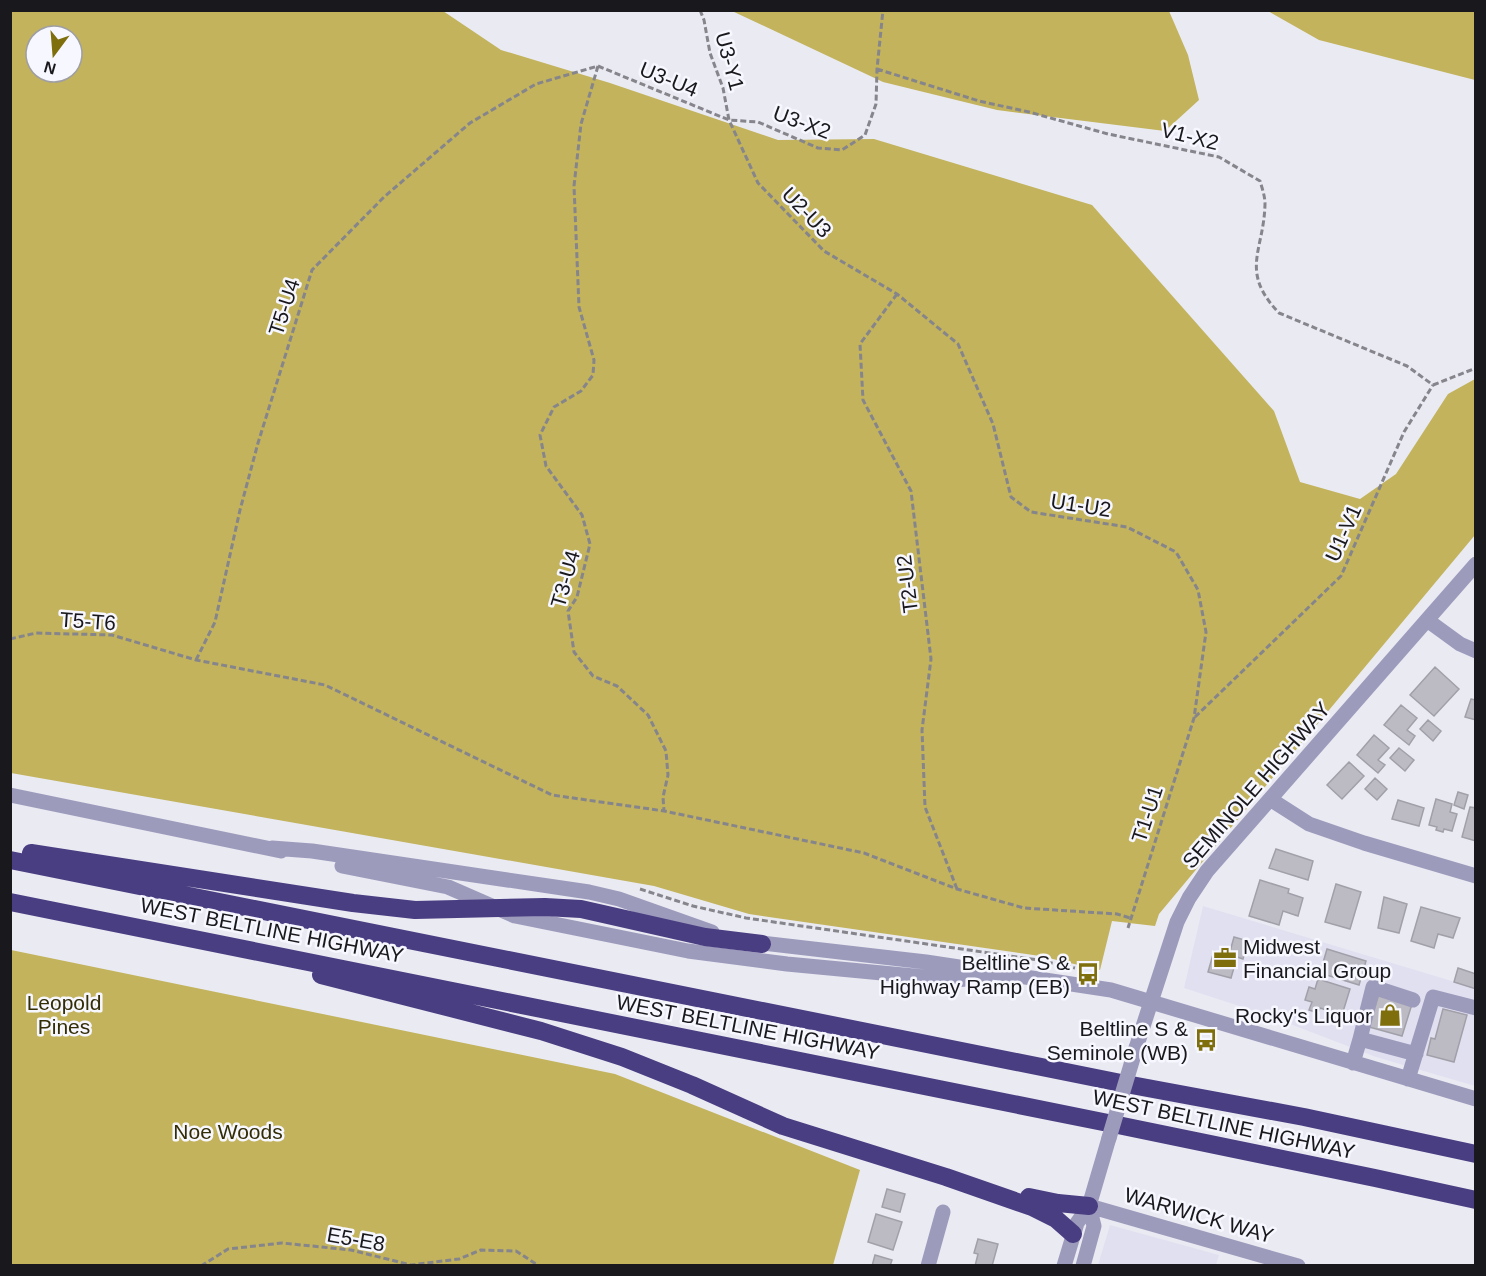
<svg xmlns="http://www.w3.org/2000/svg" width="1486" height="1276" viewBox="0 0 1486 1276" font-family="Helvetica,sans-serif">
	<rect width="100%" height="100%" fill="#eaeaf3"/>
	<path fill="#e1e0f1" d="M1203,906l272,82v98l-99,-29 -112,-43 -80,-26z
		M1110,1225l109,30 -3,10h-118z"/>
	<path fill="#c2b35c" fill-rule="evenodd" d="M10,11h433l58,39 109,33 168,57 96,-1 218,66 182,206 26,71 60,17 36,-25 52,-80 27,-15v156l-316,379 -4,12 -43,-5 -12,49 -60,-14 -291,-42 -95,-28 -643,-113zM36,36h36v36h-36z
		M732,11h437l19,44 11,45 -34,31 -168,-21 -114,-28z
		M1268,11h207v69l-156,-40z
		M11,950l604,124 245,96 -27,95h-822z"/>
	<path fill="#bcbbc4" stroke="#a1a0a9" stroke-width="1.5" d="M1435,667l24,22 -25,27 -24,-21z
		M1471,699l5,1v20l-11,-3z
		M1401,705l16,13 -10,12 8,6 -6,9 -25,-20z
		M1428,720l13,11 -8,10 -13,-12z
		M1374,735l15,13 -11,12 7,5 -7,8 -21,-18z
		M1399,748l15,12 -9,11 -15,-13z
		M1349,762l15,14 -22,23 -15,-14z
		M1375,778l12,11 -10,11 -12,-11z
		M1458,792l10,3 -4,14 -10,-4z
		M1436,799l16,5 -2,8 7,2 -5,17 -8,-2 -1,3 -7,-2 1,-3 -8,-2z
		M1398,800l26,8 -5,18 -27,-7z
		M1470,807l6,1v33l-14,-4z
		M1276,849l37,12 -5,19 -39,-12z
		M1260,880l29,9 -1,4 15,5 -5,18 -15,-5 -4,14 -30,-9z
		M1336,884l25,8 -11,37 -25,-7z
		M1384,897l23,7 -8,29 -21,-5z
		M1421,907l39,11 -7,20 -15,-4 -4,14 -23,-7z
		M1234,937l14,4 -5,18 -6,-2 -6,21 -23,-6 6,-21 15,4z
		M1327,949l39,12 -7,24 -39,-12z
		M1458,968l18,6v15l-22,-7z
		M1318,979l32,10 -8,26 -22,-7 -2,5 -9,-3 3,-8 -7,-2 4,-13 6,2z
		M1379,994l33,10 -10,32 -33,-9z
		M1443,1009l24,6 -13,47 -27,-7 4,-17 4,1z
		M887,1189l18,5 -5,18 -18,-5z
		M876,1214l26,8 -9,28 -25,-8z
		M978,1239l20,5 -6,22h-17l3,-12 -4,-1z
		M875,1255l17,5 -2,6h-18z"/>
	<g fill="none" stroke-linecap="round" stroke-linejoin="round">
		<path stroke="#86858c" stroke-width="3" stroke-dasharray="6 3" stroke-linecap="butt" d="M700,10l4,10 6,33 13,35 6,32 29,63 66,68 73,43 61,50 35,80 18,73 20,15 96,15 49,25 22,38 8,42 -12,86 -66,210
			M598,66l-17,58 -7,62 5,121 15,53 -1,15 -12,16 -27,16 -14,28 6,31 36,49 8,29 -13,53 -9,14 6,41 19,24 24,10 31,29 18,36 2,24 -5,22 1,14
			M598,66l131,54 29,2 60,26 24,2 23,-15 11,-31 1,-35 6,-59
			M877,69l102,32 50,11 79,22 111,23 41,24c2,7 5,15 5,23 -1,47 -26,67 14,109l128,53 26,19
			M897,294l-37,50 3,56 48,91 20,168 -9,71 3,77 32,82
			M1433,385l43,-17
			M10,639l26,-6 76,2 84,25 129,25 227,110 112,16 200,42 93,36 67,19 93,6 13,4
			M196,660l19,-38 25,-112 18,-67 54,-173 72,-73 86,-74 66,-39 62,-18
			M1195,717l146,-141 63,-144 29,-47
			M640,889l53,17 53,12 292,42 37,8
			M201,1266l27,-17 54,-6 69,7 60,15 48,-6 22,-9 35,1 23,15"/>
		<path stroke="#9d9bbc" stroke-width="15" d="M1427,620l33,24 16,7
			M10,795l271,56
			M1270,799l39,25 55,19 112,33
			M272,848l40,3 277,41 30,7 93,33
			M342,866l106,21 67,29 173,35 99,13 169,16 30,-3
			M753,942l173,20 185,28 365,109
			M1360,1039l13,-52 40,13
			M1136,1048l41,-126 12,-24 18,-27 269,-307
			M1353,1063l7,-24 56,15
			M1408,1079l25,-82 43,11
			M1089,1206l209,60
			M928,1266l15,-54
			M1064,1266l13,-43 12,-17 20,-68
			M1083,1266l11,-40 -5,-20"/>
		<path stroke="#4a3e82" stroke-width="18" d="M31,853l322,50 62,7 130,-3 36,2 124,28 57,7
			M10,860l1116,224 178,33 172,37
			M10,902l1103,222 262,54 101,22
			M321,975l220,56 81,26 70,28 91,41 163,51 86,30 24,12 17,15
			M1029,1197l29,6 31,3"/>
		<path stroke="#9d9bbc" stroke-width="15" d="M1109,1138l27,-90"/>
	</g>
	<defs>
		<g id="office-bare" transform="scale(1.8)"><path d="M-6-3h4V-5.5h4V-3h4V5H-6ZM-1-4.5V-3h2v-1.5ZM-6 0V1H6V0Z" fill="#7e6e0c" stroke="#f7f7ff" stroke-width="2.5" paint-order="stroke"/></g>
		<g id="bus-bare" transform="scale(1.8)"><path d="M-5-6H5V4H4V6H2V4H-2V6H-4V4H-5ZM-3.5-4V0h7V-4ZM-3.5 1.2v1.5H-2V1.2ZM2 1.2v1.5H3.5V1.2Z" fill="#7e6e0c" stroke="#f7f7ff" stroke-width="2.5" paint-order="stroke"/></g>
		<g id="shop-bare" transform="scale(1.8)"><path d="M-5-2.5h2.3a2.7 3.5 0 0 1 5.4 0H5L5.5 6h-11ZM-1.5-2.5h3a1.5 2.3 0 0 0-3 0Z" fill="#7e6e0c" stroke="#f7f7ff" stroke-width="2.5" paint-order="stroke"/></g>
	</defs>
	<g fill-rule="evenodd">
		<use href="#office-bare" x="1225" y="958"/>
		<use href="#bus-bare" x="1088" y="974"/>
		<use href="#shop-bare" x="1390" y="1015"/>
		<use href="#bus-bare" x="1206" y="1040"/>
	</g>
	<g text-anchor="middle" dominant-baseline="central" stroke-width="5" stroke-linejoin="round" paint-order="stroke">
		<g font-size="21" fill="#19181c" stroke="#f7f7ff">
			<text transform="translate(730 61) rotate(75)">U3-Y1</text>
			<text transform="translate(669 79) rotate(22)">U3-U4</text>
			<text transform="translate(802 122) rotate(20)">U3-X2</text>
			<text transform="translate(1190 136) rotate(14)">V1-X2</text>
			<text transform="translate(807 212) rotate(46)">U2-U3</text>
			<text transform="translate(284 307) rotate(-72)">T5-U4</text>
			<text transform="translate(1081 505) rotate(9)">U1-U2</text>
			<text transform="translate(1343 533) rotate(-66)">U1-V1</text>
			<text transform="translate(565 579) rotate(-74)">T3-U4</text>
			<text transform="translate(907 584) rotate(-97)">T2-U2</text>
			<text transform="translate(88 621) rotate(4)">T5-T6</text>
			<text transform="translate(1256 785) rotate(-49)">SEMINOLE HIGHWAY</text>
			<text transform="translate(1147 814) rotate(-72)">T1-U1</text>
			<text transform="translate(272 930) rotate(11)">WEST BELTLINE HIGHWAY</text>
			<text transform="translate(748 1027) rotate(11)">WEST BELTLINE HIGHWAY</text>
			<text transform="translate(1224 1124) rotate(12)">WEST BELTLINE HIGHWAY</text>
			<text transform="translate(1199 1215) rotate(16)">WARWICK WAY</text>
			<text transform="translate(356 1239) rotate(10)">E5-E8</text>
		</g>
		<g font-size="21" fill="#19181c" stroke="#f7f7ff" text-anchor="end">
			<text x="1243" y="946" text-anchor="start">Midwest<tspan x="1243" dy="24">Financial Group</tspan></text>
			<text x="1070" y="962">Beltline S &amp;<tspan x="1070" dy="24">Highway Ramp (EB)</tspan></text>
			<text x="1372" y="1015">Rocky's Liquor</text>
			<text x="1188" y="1028">Beltline S &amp;<tspan x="1188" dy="24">Seminole (WB)</tspan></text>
		</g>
		<g font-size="21" fill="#332d05" stroke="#f7f7ff">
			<text x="64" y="1002">Leopold<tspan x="64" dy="24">Pines</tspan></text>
			<text x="228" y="1131">Noe Woods</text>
		</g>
	</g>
	<rect width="1486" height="1276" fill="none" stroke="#19181c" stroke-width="24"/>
	<g transform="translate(54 54) rotate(196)"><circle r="28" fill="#f7f7ff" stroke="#9e9ea4" stroke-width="1.5"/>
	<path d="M0-4.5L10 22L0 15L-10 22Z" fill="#7e6e0c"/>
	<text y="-9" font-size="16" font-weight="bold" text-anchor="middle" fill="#19181c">N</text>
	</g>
</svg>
